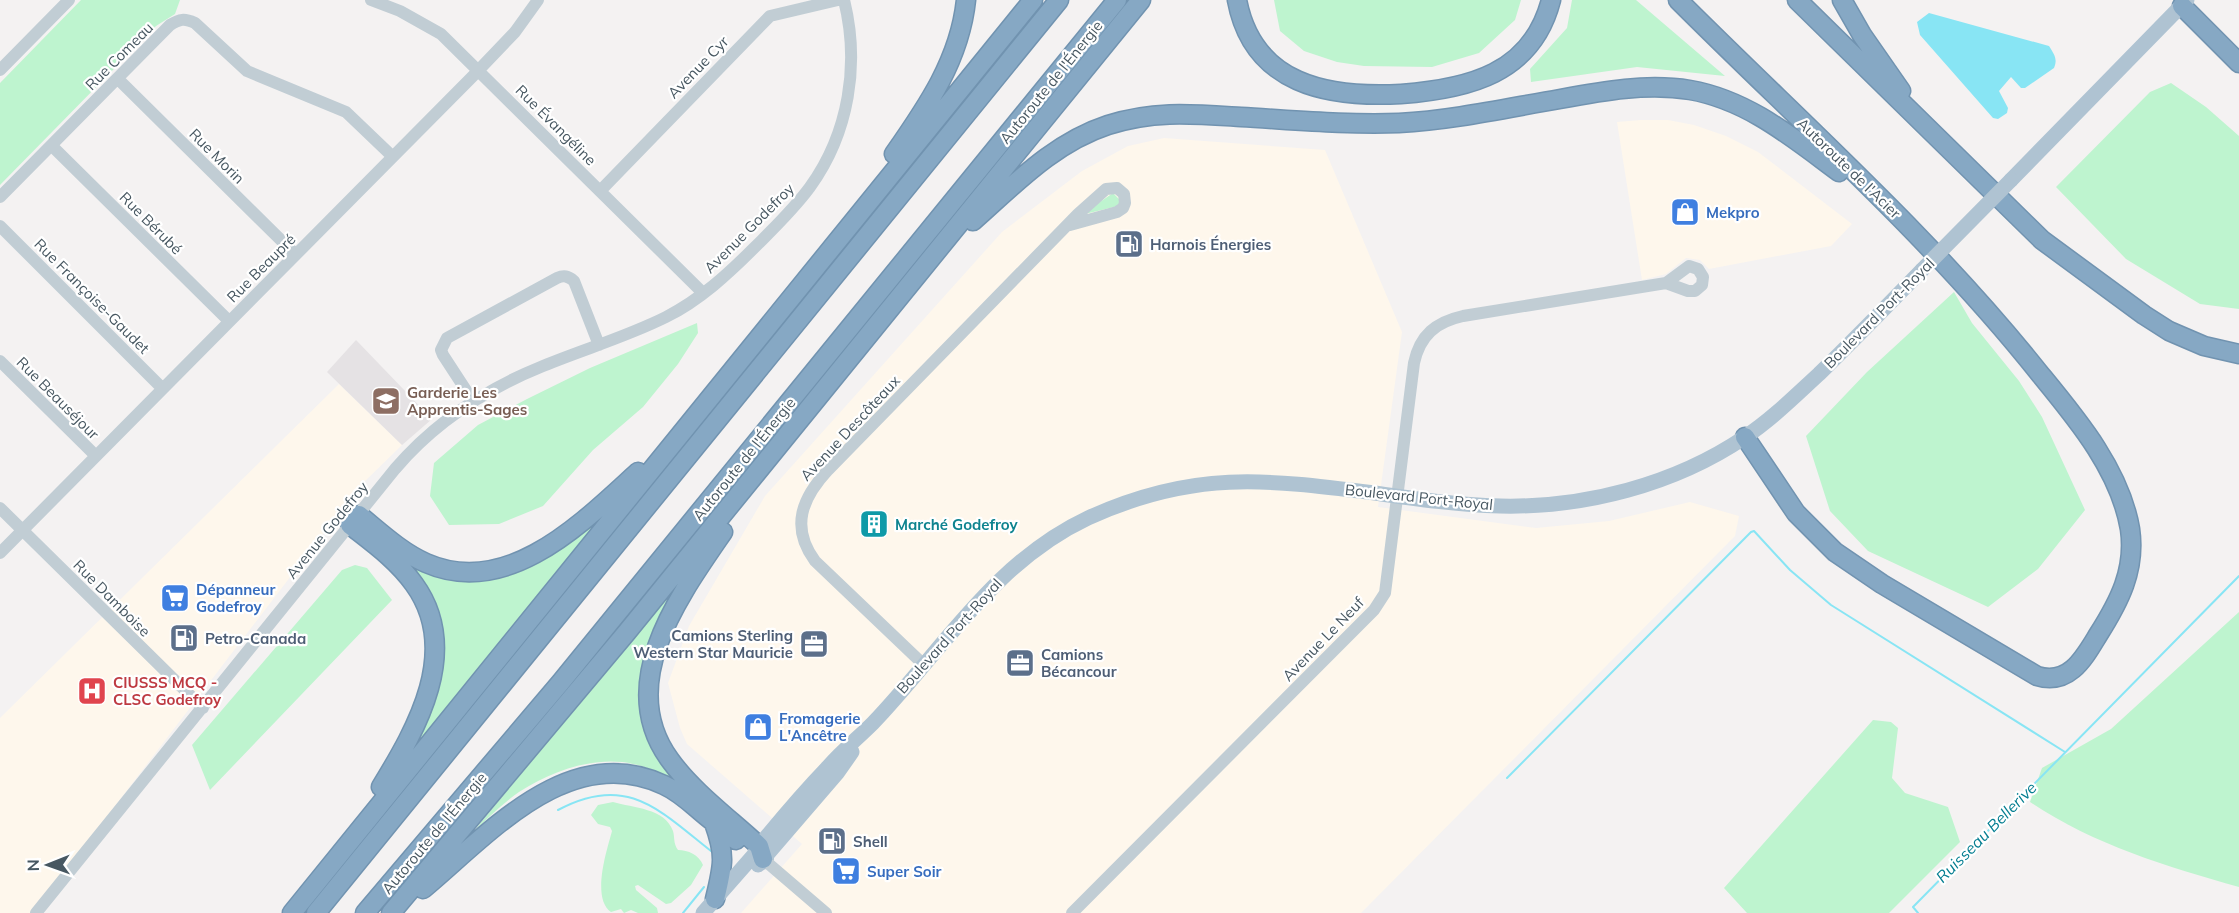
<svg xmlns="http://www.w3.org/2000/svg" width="2239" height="913" viewBox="0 0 2239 913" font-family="Mulish,sans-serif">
	<rect width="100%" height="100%" fill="#f4f2f2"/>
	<path fill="#fef7ec" d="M1641,120h27l26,5 32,11 32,16 94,72 -21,22 -122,23 -9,-9 -14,-2 -20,16 -24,6 -25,-158z
		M1164,138l161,12 77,182 -24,175 158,21 73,-7 81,-19 49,14 -4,20 -374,377h-620l61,-69 -115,-100 -7,-16 -12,-45 21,-57 76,-130 237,-264 80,-61 46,-25z
		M339,384l63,61 -43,42 -326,426h-33v-195z"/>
	<path fill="#e5e2e4" d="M356,340l76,79 -30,26 -75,-73z"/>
	<path fill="#bef4cf" d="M81,0h99l-5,14 -19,12 -156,159v-102z
		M1274,0h247l-6,20 -36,33 -47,14 -68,-1 -27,-4 -33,-11 -24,-20z
		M1572,0h64l89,76 -88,-9 -106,15 -1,-13 37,-41z
		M2171,83l35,24 33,29v173l-39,-5 -74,-45 -70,-72 94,-95z
		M1113,193l7,7 -2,6 -37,9z
		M1954,292l18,31 47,58 23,36 43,93 -47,59 -50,38 -120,-56 -38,-40 -24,-75 61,-64z
		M697,323l1,10 -20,31 -35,43 -50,43 -50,56 -44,18 -50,1 -19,-29 4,-33 44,-38 49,-26 63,-31z
		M599,519l1,1 -186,228 -1,-3 31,-81 -3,-32 -31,-67 4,-1 60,14z
		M355,565l12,3 25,32 -182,190 -18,-45 150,-175z
		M673,588l3,1 -31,84 35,106 -6,5c-6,-4 -13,-9 -20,-13 -44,-21 -96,-4 -135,21 -16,11 -31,26 -45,39z
		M2239,612v275c-72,-20 -147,-43 -209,-85l12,-34 69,-39z
		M1873,720l18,2 7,6 -6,50 13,15 43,14 12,35 -71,71h-142l-23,-25z
		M613,802c20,6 52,6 60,29 2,7 0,12 5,19 10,0 21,5 25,15l-12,20 -20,18 -5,1 -28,-19 -3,1 1,4 21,18 1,5h-20l-7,-3 -7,3 -3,-4 -10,3c-20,-14 -4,-62 1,-81l-2,-4 -12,-3 -7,-9 7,-10z"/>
	<path fill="#88e5f4" d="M1929,13l120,33c5,8 9,13 5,22l-29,20h-4l-10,-11 -12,14 9,17 -1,5 -9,6 -5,-1 -73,-83 -3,-13z"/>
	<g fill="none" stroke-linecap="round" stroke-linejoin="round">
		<path stroke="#88e5f4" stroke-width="2" d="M1507,778l244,-246 3,-1 36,39 41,35 234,147
			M558,810c69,-37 101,0 153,41
			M683,913l21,-26
			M1918,913l-5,-6 326,-331"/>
		<g stroke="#7193b0" stroke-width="21">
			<path id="highway" d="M1237,0c16,85 91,98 164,94 67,-5 131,-20 150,-94
				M1678,0c123,123 254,238 362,374 37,45 80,96 90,155 6,41 -11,73 -32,106 -14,23 -29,51 -61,41l-155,-92 -47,-32 -39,-39 -51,-76
				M1797,0l245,240 102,75 25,16 35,15 35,8
				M1842,0l20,35 39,56
				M2182,6l57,57
				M894,154c33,-47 66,-95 72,-154
				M973,221c41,-36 80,-78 135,-96 46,-15 86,-11 133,-8 53,3 106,8 158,6 55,-3 108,-15 161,-24 43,-8 87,-16 130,-9 58,10 103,48 149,82
				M359,515c21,17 42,37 67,48 82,36 157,-41 212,-91
				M350,525c23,18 47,35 64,59 48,66 3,144 -33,203
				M723,532c-44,64 -109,152 -53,228 23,32 60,59 89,86l4,13
				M714,823c12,33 9,43 1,76
				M423,889c65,-54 146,-149 241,-104 20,9 33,25 51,38 7,6 14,11 21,17
				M292,913l741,-913
				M316,913l743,-913
				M365,913l196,-231 556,-682
				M391,913l236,-281 514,-632"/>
		</g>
		<path stroke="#c1cdd4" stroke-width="12" d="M371,0l29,11 41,23 262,259
			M0,70l69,-70
			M118,79l177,175
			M52,146l177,175
			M601,190l169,-174 68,-16
			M0,197l170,-172c10,-6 14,-7 25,-2l52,48 99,41 46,44
			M0,226l162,162
			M0,361l96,95
			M473,401l-30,-46 -2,-5 6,-12 110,-60c7,-3 11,-2 17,3l25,64
			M0,508l203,200
			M0,553l473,-477 42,-44 23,-32
			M923,664l-108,-103c-25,-34 -13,-63 13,-91l250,-256 28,-25 11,-1 7,6 1,9 -2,5 -6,4 -47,13
			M763,859l63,54
			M36,913l359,-444c40,-47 91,-80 148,-103 41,-17 83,-29 123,-49 34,-17 62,-43 89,-70 19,-19 39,-38 55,-60 39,-54 50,-123 34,-187
			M1072,913l302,-303 11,-17 29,-230c6,-28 22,-41 49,-47l203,-33 22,8h7l7,-6 1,-8 -5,-8 -9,-3 -23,17"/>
		<path stroke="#afc3d2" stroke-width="15" d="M2011,180l176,-180
			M758,865l80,-93 14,-20
			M703,913l50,-57 6,-10c22,-27 45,-54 69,-79 14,-16 30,-29 45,-44 69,-72 121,-161 215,-205 105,-48 176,-39 287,-25 41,6 83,12 125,13 84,2 174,-21 245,-69 27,-18 50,-41 74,-63 35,-34 69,-69 103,-104"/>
		<use href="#highway" stroke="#86a8c4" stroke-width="18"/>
		<path stroke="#afc3d2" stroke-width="15" d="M1922,270l89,-90"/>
	</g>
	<defs>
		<g id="shop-square" transform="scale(1.5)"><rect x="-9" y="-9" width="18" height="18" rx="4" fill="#3f7fe0" stroke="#fff"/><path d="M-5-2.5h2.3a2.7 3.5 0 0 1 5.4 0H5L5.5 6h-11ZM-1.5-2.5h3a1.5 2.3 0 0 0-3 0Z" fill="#fff"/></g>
		<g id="fuel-square" transform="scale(1.5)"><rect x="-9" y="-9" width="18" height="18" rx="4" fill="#5c6f8a" stroke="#fff"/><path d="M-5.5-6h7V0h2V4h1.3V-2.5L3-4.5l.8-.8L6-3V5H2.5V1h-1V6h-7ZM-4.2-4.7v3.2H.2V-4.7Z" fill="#fff"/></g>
		<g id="school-square" transform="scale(1.5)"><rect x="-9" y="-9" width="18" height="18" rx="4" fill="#8d6e63" stroke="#fff"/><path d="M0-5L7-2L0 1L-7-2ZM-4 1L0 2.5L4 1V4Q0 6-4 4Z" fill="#fff"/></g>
		<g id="building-square" transform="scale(1.5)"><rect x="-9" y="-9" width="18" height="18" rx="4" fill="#0f9aa8" stroke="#fff"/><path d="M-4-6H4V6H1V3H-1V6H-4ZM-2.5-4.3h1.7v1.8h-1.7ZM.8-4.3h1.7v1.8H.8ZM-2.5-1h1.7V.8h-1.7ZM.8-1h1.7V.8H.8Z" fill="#fff"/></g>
		<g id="supermarket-square" transform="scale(1.5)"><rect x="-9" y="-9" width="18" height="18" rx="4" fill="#3f7fe0" stroke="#fff"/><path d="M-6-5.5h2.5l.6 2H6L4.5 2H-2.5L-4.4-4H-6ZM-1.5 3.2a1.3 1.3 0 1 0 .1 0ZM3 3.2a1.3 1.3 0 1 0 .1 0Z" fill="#fff"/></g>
		<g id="office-square" transform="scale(1.5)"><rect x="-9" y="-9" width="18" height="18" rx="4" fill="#5c6f8a" stroke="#fff"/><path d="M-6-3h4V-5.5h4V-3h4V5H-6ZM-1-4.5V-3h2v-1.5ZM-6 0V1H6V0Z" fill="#fff"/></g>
		<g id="hospital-square" transform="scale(1.5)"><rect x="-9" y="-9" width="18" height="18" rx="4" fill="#e0444e" stroke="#fff"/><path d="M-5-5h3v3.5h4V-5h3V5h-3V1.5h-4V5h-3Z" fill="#fff"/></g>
	</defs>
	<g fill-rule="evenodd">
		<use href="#shop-square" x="1685" y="212"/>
		<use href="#fuel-square" x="1129" y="244"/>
		<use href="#school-square" x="386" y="401"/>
		<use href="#building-square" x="874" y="524"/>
		<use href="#supermarket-square" x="175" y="598"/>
		<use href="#fuel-square" x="184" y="638"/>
		<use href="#office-square" x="814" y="644"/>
		<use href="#office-square" x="1020" y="663"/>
		<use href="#hospital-square" x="92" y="691"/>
		<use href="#shop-square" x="758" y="727"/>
		<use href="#fuel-square" x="832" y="841"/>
		<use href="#supermarket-square" x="846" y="871"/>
	</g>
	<g text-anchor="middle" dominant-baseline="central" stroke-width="4.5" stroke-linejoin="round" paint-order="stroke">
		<g font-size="15" fill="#475761" stroke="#fff">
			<text transform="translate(119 56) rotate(-45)">Rue Comeau</text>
			<text transform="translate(698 67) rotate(-46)">Avenue Cyr</text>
			<text transform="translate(1051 82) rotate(-51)">Autoroute de l'Énergie</text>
			<text transform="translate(556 125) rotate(45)">Rue Évangéline</text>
			<text transform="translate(217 156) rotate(45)">Rue Morin</text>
			<text transform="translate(1849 168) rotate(44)">Autoroute de l'Acier</text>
			<text transform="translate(151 223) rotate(45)">Rue Bérubé</text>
			<text transform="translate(749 228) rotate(-45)">Avenue Godefroy</text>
			<text transform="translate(261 268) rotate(-45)">Rue Beaupré</text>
			<text transform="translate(92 296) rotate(45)">Rue Françoise-Gaudet</text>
			<text transform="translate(1879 313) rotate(-45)">Boulevard Port-Royal</text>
			<text transform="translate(58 398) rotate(45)">Rue Beauséjour</text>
			<text transform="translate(850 428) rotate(-47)">Avenue Descôteaux</text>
			<text transform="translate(744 459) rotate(-51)">Autoroute de l'Énergie</text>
			<text transform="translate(1419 497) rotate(6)">Boulevard Port-Royal</text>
			<text transform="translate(327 530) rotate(-51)">Avenue Godefroy</text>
			<text transform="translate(112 598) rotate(45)">Rue Damboise</text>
			<text transform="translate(949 636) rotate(-48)">Boulevard Port-Royal</text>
			<text transform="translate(1323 639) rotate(-46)">Avenue Le Neuf</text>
			<text transform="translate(434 833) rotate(-50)">Autoroute de l'Énergie</text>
		</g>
		<g font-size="15" font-weight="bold" fill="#366cbe" stroke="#fff" text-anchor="start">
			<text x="1706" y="212">Mekpro</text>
			<text x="196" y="589">Dépanneur<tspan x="196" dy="17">Godefroy</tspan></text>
			<text x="779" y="718">Fromagerie<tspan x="779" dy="17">L'Ancêtre</tspan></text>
			<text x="867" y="871">Super Soir</text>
		</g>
		<g font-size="15" font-weight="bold" fill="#4e5e75" stroke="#fff" text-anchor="start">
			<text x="1150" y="244">Harnois Énergies</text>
			<text x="793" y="635" text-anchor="end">Camions Sterling<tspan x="793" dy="17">Western Star Mauricie</tspan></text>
			<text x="205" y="638">Petro-Canada</text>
			<text x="1041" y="654">Camions<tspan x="1041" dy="17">Bécancour</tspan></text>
			<text x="853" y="841">Shell</text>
		</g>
		<g font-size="15" font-weight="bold" fill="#785e54" stroke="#fff" text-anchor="start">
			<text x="407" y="392">Garderie Les<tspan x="407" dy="17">Apprentis-Sages</tspan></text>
		</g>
		<g font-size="15" font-weight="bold" fill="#0d838f" stroke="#fff" text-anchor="start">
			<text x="895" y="524">Marché Godefroy</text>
		</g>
		<g font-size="15" font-weight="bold" fill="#be3a42" stroke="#fff" text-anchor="start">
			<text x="113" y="682">CIUSSS MCQ -<tspan x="113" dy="17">CLSC Godefroy</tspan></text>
		</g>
		<g font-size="16" font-style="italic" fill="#047e91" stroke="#fff">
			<text transform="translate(1986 832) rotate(-45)">Ruisseau Bellerive</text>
		</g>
	</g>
	<g transform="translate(48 865) rotate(269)" stroke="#ffffff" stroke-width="4.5" paint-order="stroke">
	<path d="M0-4.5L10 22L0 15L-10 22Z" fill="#475761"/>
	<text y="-9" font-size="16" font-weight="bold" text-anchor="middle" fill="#475761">N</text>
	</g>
</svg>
